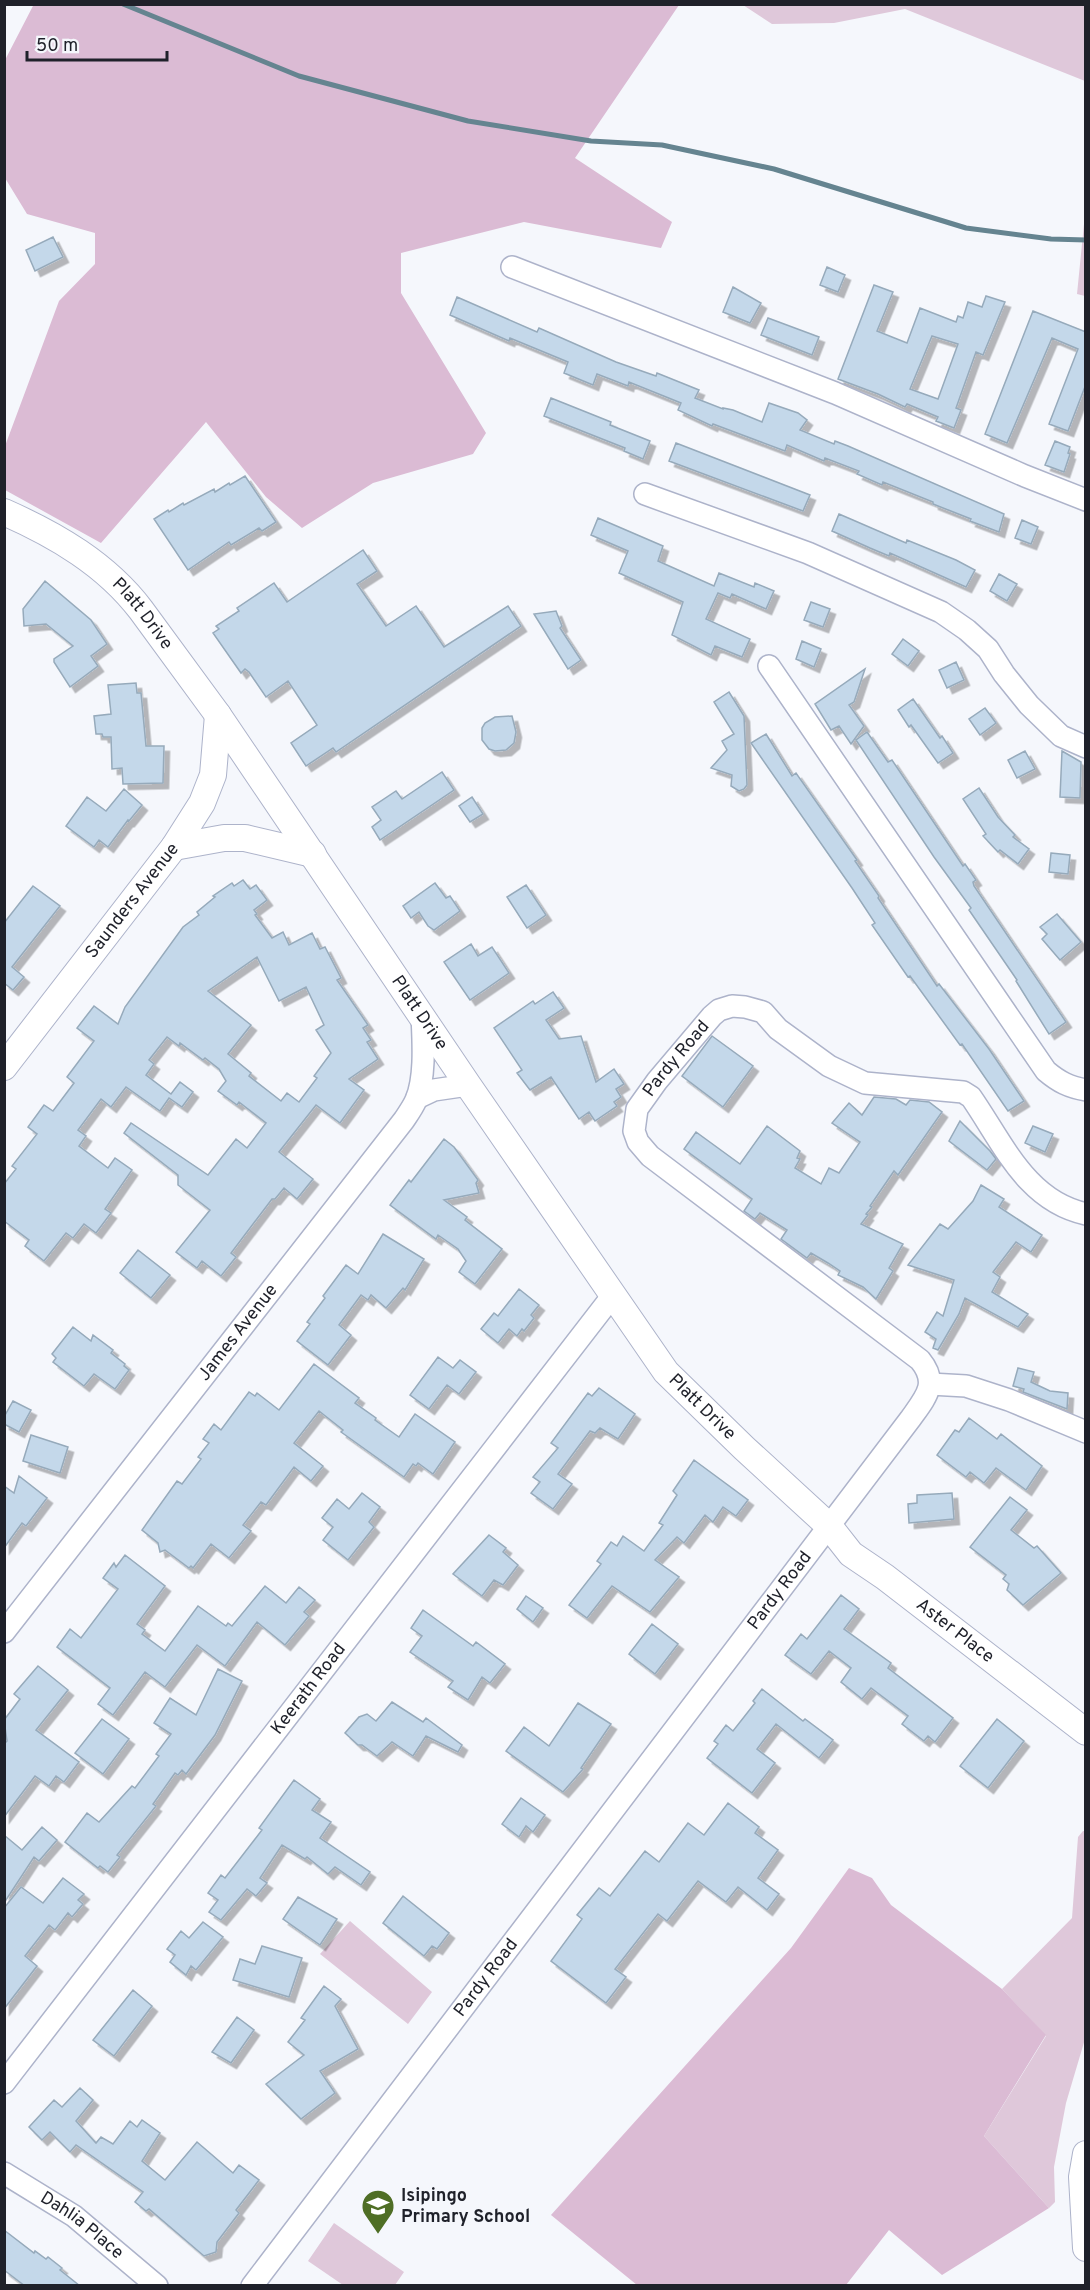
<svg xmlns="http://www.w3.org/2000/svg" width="1090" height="2290" viewBox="0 0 1090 2290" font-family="Overpass,sans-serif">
	<defs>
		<filter id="shadow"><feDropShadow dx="5.5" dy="5.5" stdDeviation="0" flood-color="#0004"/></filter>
	</defs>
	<rect width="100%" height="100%" fill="#f5f7fc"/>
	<path fill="#dfc8da" d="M743,5h342v76l-180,-72 -71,14 -62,1z
		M1085,214l1,82h-1l-8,-2z
		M1083,1831h2v208l-19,64 -12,64 1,35 -6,6 -65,-72 62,-100 -44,-47 70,-71 6,-81z
		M350,1921l82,71 -24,32 -88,-70z
		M334,2223l70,49 -9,13h-52l-35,-24z"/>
	<path fill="#dbbbd4" d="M34,4l645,1 -104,153 97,64 -11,26 -137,-26 -123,31v40l85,140 -13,21 -100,29 -71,45 -36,-31 -60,-75 -105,121 -96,-53v-44l54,-145 36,-37v-31l-68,-19 -22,-36 -1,-116z
		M849,1868l23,10 19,27 111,84 44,46 -62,101 65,72 -107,67 -53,-45 -43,55h-209l-86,-70 240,-267z"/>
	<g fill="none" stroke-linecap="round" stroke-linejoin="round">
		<path stroke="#658490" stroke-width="5" d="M123,4l176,72 169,45 123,20 71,4 112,24 192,59 85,11 35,1"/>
	</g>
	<path fill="#c4d8ea" stroke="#96aabb" stroke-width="1.5" fill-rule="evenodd" filter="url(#shadow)" d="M53,237l10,20 -28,14 -9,-21z
		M827,267l18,8 -7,17 -18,-7z
		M874,285l19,7 -16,39 30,12 13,-35 36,14 2,-6 5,2 5,-16 14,5 4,-11 19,6 -22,53 -7,-3 -20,56 5,2 -7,18 -18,-7 2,-4 -31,-13 -2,3 -27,-13 -40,-15zM932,336l26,8 -20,55 -28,-10z
		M733,287l28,16 -11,20 -27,-11z
		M457,297l80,35 2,-4 77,34 40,14 1,-3 42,17 -4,8 28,11v-1l10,2 29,12 7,-19 29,10 9,7 -7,10 34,14 1,-3 13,5 156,68 -5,18 -29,-11 1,-2 -38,-15v-2l-50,-20 -1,3 -25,-11 2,-3 -34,-13 -1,3 -37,-16 -2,6 -72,-27 -1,2 -34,-16 3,-7 -52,-21 -1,4 -31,-12 -4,11 -29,-12 4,-11 -58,-24 -1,3 -59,-26z
		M1033,311l53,21v52l-18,47 -19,-7 29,-75 -26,-11 -45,105 -22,-9z
		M768,318l51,19 -7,18 -51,-20z
		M551,398l60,24 -1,3 40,16 -7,18 -19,-8 1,-3 -81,-32z
		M1055,441l15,6 -2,6 2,1 -6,18 -19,-7z
		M676,443l134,52 -7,16 -134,-50z
		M245,476l31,46 -14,9 -3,-3 -28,17 -2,-3 -41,28 -34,-51 14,-9 1,2 14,-9 1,2 30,-16 1,3 14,-9 1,2z
		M839,514l67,29 1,-3 49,20 19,10 -9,17 -76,-34 -1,3 -19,-8 -38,-17z
		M598,518l65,28 -5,15 56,25 5,-13 35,14 1,-4 19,8 -8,18 -34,-15 -2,4 -12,-5 -12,26 44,20 -8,18 -27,-11 -4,9 -39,-20 11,-33 -64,-29 9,-22 -37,-16z
		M1022,520l16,7 -7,17 -16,-6z
		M363,550l14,21 -20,13 29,42 30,-20 28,41 64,-41 13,20 -185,126 -3,-4 -27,18 -15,-23 26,-18 -29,-44 -22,16 -17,-25 -4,-3 -4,4 -28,-40 6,-4 -3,-3 23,-15 -2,-3 37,-25 13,19z
		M999,574l18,10 -10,17 -17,-10z
		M45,581l46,39 16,24 -16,12 7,10 -28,21 -16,-25v-3l19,-13 -27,-22 -22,2 -1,-17z
		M811,602l19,7 -7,18 -19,-7z
		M556,611l6,15 -2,2 21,32 -13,9 -34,-55z
		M903,639l16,12 -11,15 -16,-12z
		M802,641l19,8 -7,18 -18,-8z
		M956,662l8,18 -17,8 -8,-18z
		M865,669l-11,33 -5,3 15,21 -13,18 -12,-18 -8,4 -16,-26z
		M136,683l1,10h4l5,53h18l-1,37 -40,1 -1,-16 -10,1 -1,-32h-8l-1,-3h-6l-2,-18 17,-2 -3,-29z
		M729,692l15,24 3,69 -3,4 -5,2 -8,-5 1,-11 -21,-7 16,-18 -5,-9 12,-7 -20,-32z
		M913,699l27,39 2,-2 11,17 -15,10 -27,-38 -2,2 -11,-17z
		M985,708l11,15 -16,12 -11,-16z
		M512,716l4,16 -2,11 -8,7 -11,1 -6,-2 -7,-9v-12l3,-5 10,-6z
		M867,732l21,30 4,-2 71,106 2,-2 11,16 -3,2 1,4 92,136 -17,12 -33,-53 1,-1 -48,-70 2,-2 -37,-51 -78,-117z
		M766,734l26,42 4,-3 61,87 -2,1 24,35 -1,2 59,88 2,-2 50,65 35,52 -16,10 -46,-67 -2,1 -50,-69 -2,1 -36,-52 3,-2 -23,-35 -101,-145z
		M1025,751l10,18 -18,9 -9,-18z
		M1062,751l19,11 -1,36 -20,-1z
		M442,772l12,18 -74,50 -8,-13 9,-7 -9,-13 24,-16 6,8z
		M979,788l19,29 17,18 -2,2 16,12 -11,15 -18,-14 -2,2 -15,-16 3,-2 -23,-35z
		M124,789l18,16 -13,16 -1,-1 -20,27 -9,-7 -5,7 -28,-21 21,-29 19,14z
		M472,797l11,17 -13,8 -11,-16z
		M1051,853l19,2 -2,19 -19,-2z
		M243,880l7,9 6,-4 11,15 -13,10 3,4 -2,1 17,23 11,-6 6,13 23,-12 8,16 5,-2 16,31 -4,2 31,45 -5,3 8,12 -4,2 11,17 -29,20 15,11 -24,33 -24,-18 -37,47 34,27 -16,20 -13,-11 -9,11h-3l-41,54 5,4 -15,19 -19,-15 -5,7 -21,-16 34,-42 -32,-25v-10l-54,-42 7,-10 77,52 28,-36 11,9 19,-25 -27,-21 -2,3 -19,-14 8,-10 -7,-12 -14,-11 -2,2 -23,-17 -1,3 -12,-9 -18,23 5,4 -8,11 25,19 9,-12 13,10 -11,15 -13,-9 -9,13 -34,-24 -15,20 -10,-8 -23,31 8,6 -7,10 29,22 7,-10 17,12 -27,39 6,4 -15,20 -12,-9 -11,14 -7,-5 -22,28 -19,-15 4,-6 -25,-19v-37l12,-15 -4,-3 25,-32 -9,-7 16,-22 9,6 21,-28 -7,-6 27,-36 -17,-13 17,-22 24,18 7,-17 58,-80 16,-12 -2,-3 18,-15 -2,-1 19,-13 2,3zM257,957l22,44 27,-14 18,38 -8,5 15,23 -17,23 3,2 -18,24 -12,-9 -6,8 -32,-25 2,-3 -23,-19 23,-29 -43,-34z
		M435,883l11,15 4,-2 10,15 -26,19 -6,-4 -9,-14 -8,6 -8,-12z
		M526,885l20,30 -19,13 -20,-31z
		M33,886l27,20 -48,61 12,10 -11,13 -9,-7v-60z
		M1057,914l24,28 -21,18 -18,-21 5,-5 -7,-7z
		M471,944l7,12 14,-9 17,26 -39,27 -26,-38z
		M553,992l11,16 -18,12 13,19 22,-3 15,46 18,-13 10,15 -8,5 5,8 -7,5 3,4 -22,15 -6,-9 -10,7 -28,-42 -21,13 -13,-17 5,-3 -28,-42 39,-27 2,3z
		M712,1036l41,30 -30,41 -41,-31z
		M874,1097l22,2 10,6 4,-5 19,2 13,10 -44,63 -4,-4 -24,35 2,1 -6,7 2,1 -7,9 42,20 -14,24 4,3 -17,28 -13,-12 -25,-12 2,-4 -12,-8 -17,-10 -4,5 -26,-19 6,-9 -27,-17 -5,6 -11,-8 8,-12 -68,-50 12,-17 44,32 27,-38 33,25 -3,7 3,1 -5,9 26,16 8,-16 10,5 21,-31 -28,-19 17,-20 13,12z
		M960,1121l30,30 6,8 -9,11 -38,-29z
		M1033,1126l20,8 -8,18 -20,-9z
		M444,1139l10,8 24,33 -2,3 3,10 -35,7 23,17 -2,3 37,29 -27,35 -16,-12 7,-11 -8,-12 -20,-14 -2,4 -46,-34 19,-25 2,2z
		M981,1185l23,14 -5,8 43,28 -11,17 -15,-10 -23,30 7,5 -8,15 36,22 -10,13 -53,-29 -6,16 -21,36 -5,-2 3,-9 -11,-7 12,-20 6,4 11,-36 -46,-15 32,-41 8,5 25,-28z
		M383,1234l41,25 -19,31 -2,-2 -17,20 -15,-13 -3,5 -7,-5 -22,30 12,10 -23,30 -31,-24 13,-17 -3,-2 18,-24 -2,-2 23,-31 12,9z
		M138,1250l32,25 -19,23 -31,-25z
		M519,1289l20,16 -8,10 3,3 -10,13 -2,-2 -5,7 -8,-7 -11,14 -17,-14 13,-16 4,3z
		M73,1327l18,14 2,-6 20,15 -2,3 14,11 -1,2 5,4 -14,19 -21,-15 -10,12 -31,-24 3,-4 -4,-4z
		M438,1357l15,11 7,-8 16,12 -17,22 -12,-9 -18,24 -19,-14z
		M314,1364l45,34 -4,5 21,15 -1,2 24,17 16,-23 40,28 -22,32 -15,-11 -2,3 -3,-2 -9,13 -63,-45 2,-2 -24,-19 -25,32 29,23 -12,15 -17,-14 -28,38 -5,-3 -18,23 8,6 -22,27 -18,-14 -18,24 -2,-2 -2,2 -24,-18 -5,2 -2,-9 -16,-13 35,-49 5,3 19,-25 -3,-2 11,-14 -6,-4 11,-15 7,6 28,-38 6,4 2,-3 22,17z
		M1018,1368l16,4 -3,10 19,9 18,2 -1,16 -44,-17 1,-3 -11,-3z
		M599,1388l36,26 -17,25 -18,-11 -5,5 -5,-2 -32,43 14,10 -19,25 -22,-16 9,-11 -7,-5 25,-29 -7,-5 37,-50 4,3z
		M13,1401l18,9 -12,22 -15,-8v-7z
		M969,1418l28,21 4,-5 41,32 -16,24 -30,-22 -12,15 -14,-11 -4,5 -29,-22 18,-25 4,2z
		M31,1435l37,12 -8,26 -37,-12z
		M694,1460l54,40 -12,16 -13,-9 -10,15 -8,-7 -21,28 -7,-6 -22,23 24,17 -29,35 -38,-26 -25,32 -18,-13 32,-41 -4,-3 14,-19 6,4 6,-10 21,15 19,-26 -4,-2 18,-28 -4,-4z
		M19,1476l28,22 -21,28 -4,-3 -18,25v-62l10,7z
		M362,1493l18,14 -11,15 5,5 -26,33 -25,-20 10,-13 -11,-9 15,-19 12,10z
		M952,1493l2,26 -45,4 -1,-19 9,-1v-8z
		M1010,1497l17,13 -16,20 23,18 3,-2 24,27 -38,32 -16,-15 2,-6 -6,-5 3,-4 -36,-28z
		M489,1535l17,13 -3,4 15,13 -15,20 -9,-5 -12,16 -29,-22z
		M125,1555l40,31 -28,38 8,6 -3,4 23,17 33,-45 28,20 2,-3 4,3 33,-40 21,17 13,-16 16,13 -11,12 5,4 -24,29 -28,-23 -32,44 -28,-21 -32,42 -20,-15 -32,43 -15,-11 12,-16 -53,-41 13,-18 11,9 37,-49 -15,-11 11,-15 2,4z
		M841,1595l18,14 -15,20 47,34 -3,5 65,50 -18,24 -7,-6 -4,5 -22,-17 6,-8 -37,-28 -9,11 -21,-17 10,-14 -22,-17 -18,23 -26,-19 16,-21 6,5z
		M526,1596l17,12 -10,14 -16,-13z
		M423,1610l50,36 3,-4 29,22 -15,19 -8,-6 -14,23 -20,-13 5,-6 -43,-29 12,-16 -11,-8z
		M652,1624l26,20 -23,30 -26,-20z
		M38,1666l30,24 -32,40 43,32 -15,20 -8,-6 -7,10 -14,-10 -31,41v-73l3,-3 -3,-21 16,-21 -6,-5z
		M218,1669l24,12 -27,54 -29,39 -4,-4 -4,5 -3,-2 -22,31 3,2 -39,49 3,2 -12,15 -8,-6 -2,2 -33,-26 22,-29 12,9 33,-36 3,2 24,-32 -3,-2 15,-20 -17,-11 16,-25 26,17z
		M762,1689l41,32 2,-2 28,21 -14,18 -43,-34 -19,25 18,14 -23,30 -45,-35 11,-14 -4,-3 12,-16 7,6 22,-28 -2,-2z
		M392,1702l31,20 3,-4 36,27 -4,7 -32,-16 -13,20 -21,-14 -15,14 -15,-11h-4l-13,-12 14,-16 8,-3 9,7z
		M578,1703l33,21 -30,44 2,1 -20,23 -57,-41 18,-24 25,19z
		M102,1719l27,20 -26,35 -28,-21z
		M997,1719l27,22 -36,47 -28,-22z
		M294,1780l26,19 -8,11 19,12 -11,16 50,34 -9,13 -26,-18 -7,7 -21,-17 -2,2 -23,-14 -22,33 7,5 -11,13 -9,-7 -26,31 -12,-8 9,-12 -10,-7 13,-18 4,3 37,-48 -3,-2z
		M521,1798l24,17 -12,17 -7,-6 -7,11 -17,-13z
		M728,1803l31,24 -4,6 23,17 -20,28 21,16 -12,16 -29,-23 -12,15 -28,-21 -31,40 -9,-7 -43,55 11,8 -20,26 -55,-42 31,-42 -5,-4 22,-27 11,8 35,-45 14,11 29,-39 16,12z
		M42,1827l15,13 -18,21 -5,-4 -30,46v-68l18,15z
		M63,1878l21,16 -6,6 5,4 -11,13 -4,-4 -13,17 -6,-5 -24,31 12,10 -33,43v-101l17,-21 22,16z
		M403,1896l46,37 -12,16 -5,-3 -8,10 -41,-33z
		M298,1897l39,22 -17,26 -37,-26z
		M203,1922l20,15 -27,33 -5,-4 -5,9 -16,-13 5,-7 -8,-6 14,-18 8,7z
		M262,1946l40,12 -13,39 -56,-17 7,-21 15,5z
		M324,1986l17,13 -6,7 23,43 -38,22 15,22 -34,26 -35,-35 38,-29 -16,-13 17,-22 -4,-2z
		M133,1990l19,16 -38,50 -21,-16z
		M237,2017l17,13 -23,33 -19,-11z
		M80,2088l13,12 -17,21 20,22 5,-6 12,7 17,-23 7,6 5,-7 18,13 -18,28 23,19 32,-38 36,31 6,-8 20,15 -23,30 3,3 -22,29 -1,10 -12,4 -55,-47 -3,2 -11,-9 8,-10 -67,-47 -6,7 -20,-20 -8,8 -13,-13 25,-27 8,7z
		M4,2230l30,23 1,-2 11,8 2,-2 14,11 -2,2 20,16h-55l-21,-16z"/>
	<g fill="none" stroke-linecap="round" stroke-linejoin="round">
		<g stroke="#adb3ca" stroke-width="24">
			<g id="minor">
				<path d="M512,267l323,126 190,83 61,24"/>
				<path d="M645,494l163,59 133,59 26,18 21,19 16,25 25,31 32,31 25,11"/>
				<path d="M769,666l277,405c13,11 23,16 40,19"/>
				<path d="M417,1098l17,-8 34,-5"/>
				<path d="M930,1384l36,2 43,14 77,32"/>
				<path id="s1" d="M4,1632l400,-512c4,-6 9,-13 12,-20 10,-23 7,-61 6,-85"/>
				<path id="s2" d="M4,2083l609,-788"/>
				<path id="s3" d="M4,2173l70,43 83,70"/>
				<path id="s4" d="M252,2286l659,-868c15,-21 28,-35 9,-58l-270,-204 -12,-14 -4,-11 3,-22 20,-28 55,-65 7,-6 13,-4 13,1 18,5 15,17 51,37 36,17 98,9 8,5c32,46 55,104 115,117"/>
			</g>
		</g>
		<g stroke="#adb3ca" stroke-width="28">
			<g id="tertiary">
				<path id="s5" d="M4,512c52,23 102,52 137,98l77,105 250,370 198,287 78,76 85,78 22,28 34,23 201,155"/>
				<path d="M174,847l50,-9h21l68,16"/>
				<path id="s6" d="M4,1067l170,-220 28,-44 11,-28 5,-60"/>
				<path d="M1086,2154l-4,23 4,71"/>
			</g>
		</g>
		<use href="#minor" stroke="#fff" stroke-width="21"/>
		<use href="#tertiary" stroke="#fff" stroke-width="26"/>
	</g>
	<defs>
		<g id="school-pin" transform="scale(1.725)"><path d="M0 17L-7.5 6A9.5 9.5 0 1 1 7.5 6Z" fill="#4f6e25" stroke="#f5f7fc"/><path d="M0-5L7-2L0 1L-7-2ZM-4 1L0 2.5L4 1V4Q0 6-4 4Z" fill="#fff"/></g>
	</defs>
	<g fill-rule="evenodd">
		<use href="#school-pin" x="378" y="2206"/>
	</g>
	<g text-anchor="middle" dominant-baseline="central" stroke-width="5" stroke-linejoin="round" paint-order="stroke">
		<g font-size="18" fill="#1f212a" stroke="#f5f7fc">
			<text stroke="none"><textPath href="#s5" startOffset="174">Platt Drive</textPath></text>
			<text stroke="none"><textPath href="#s6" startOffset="210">Saunders Avenue</textPath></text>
			<text stroke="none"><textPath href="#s5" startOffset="660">Platt Drive</textPath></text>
			<text stroke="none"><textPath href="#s4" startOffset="1610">Pardy Road</textPath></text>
			<text stroke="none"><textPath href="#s1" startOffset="380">James Avenue</textPath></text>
			<text stroke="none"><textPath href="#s5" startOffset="1146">Platt Drive</textPath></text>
			<text stroke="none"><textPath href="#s4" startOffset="873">Pardy Road</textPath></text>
			<text stroke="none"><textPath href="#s5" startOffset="1485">Aster Place</textPath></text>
			<text stroke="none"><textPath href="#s2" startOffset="498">Keerath Road</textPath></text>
			<text stroke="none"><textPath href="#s4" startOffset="387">Pardy Road</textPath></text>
			<text stroke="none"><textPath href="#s3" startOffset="94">Dahlia Place</textPath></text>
		</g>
		<g font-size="18" font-weight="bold" fill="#1f212a" stroke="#f5f7fc" text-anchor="start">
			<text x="401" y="2196">Isipingo<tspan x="401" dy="21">Primary School</tspan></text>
		</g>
	</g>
	<rect width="1090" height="2290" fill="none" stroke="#1f212a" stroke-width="12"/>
	<path d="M27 51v9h140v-9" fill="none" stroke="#1f212a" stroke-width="3"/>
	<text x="36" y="51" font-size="18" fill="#1f212a" stroke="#f5f7fc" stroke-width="4.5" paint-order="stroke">50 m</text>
</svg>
